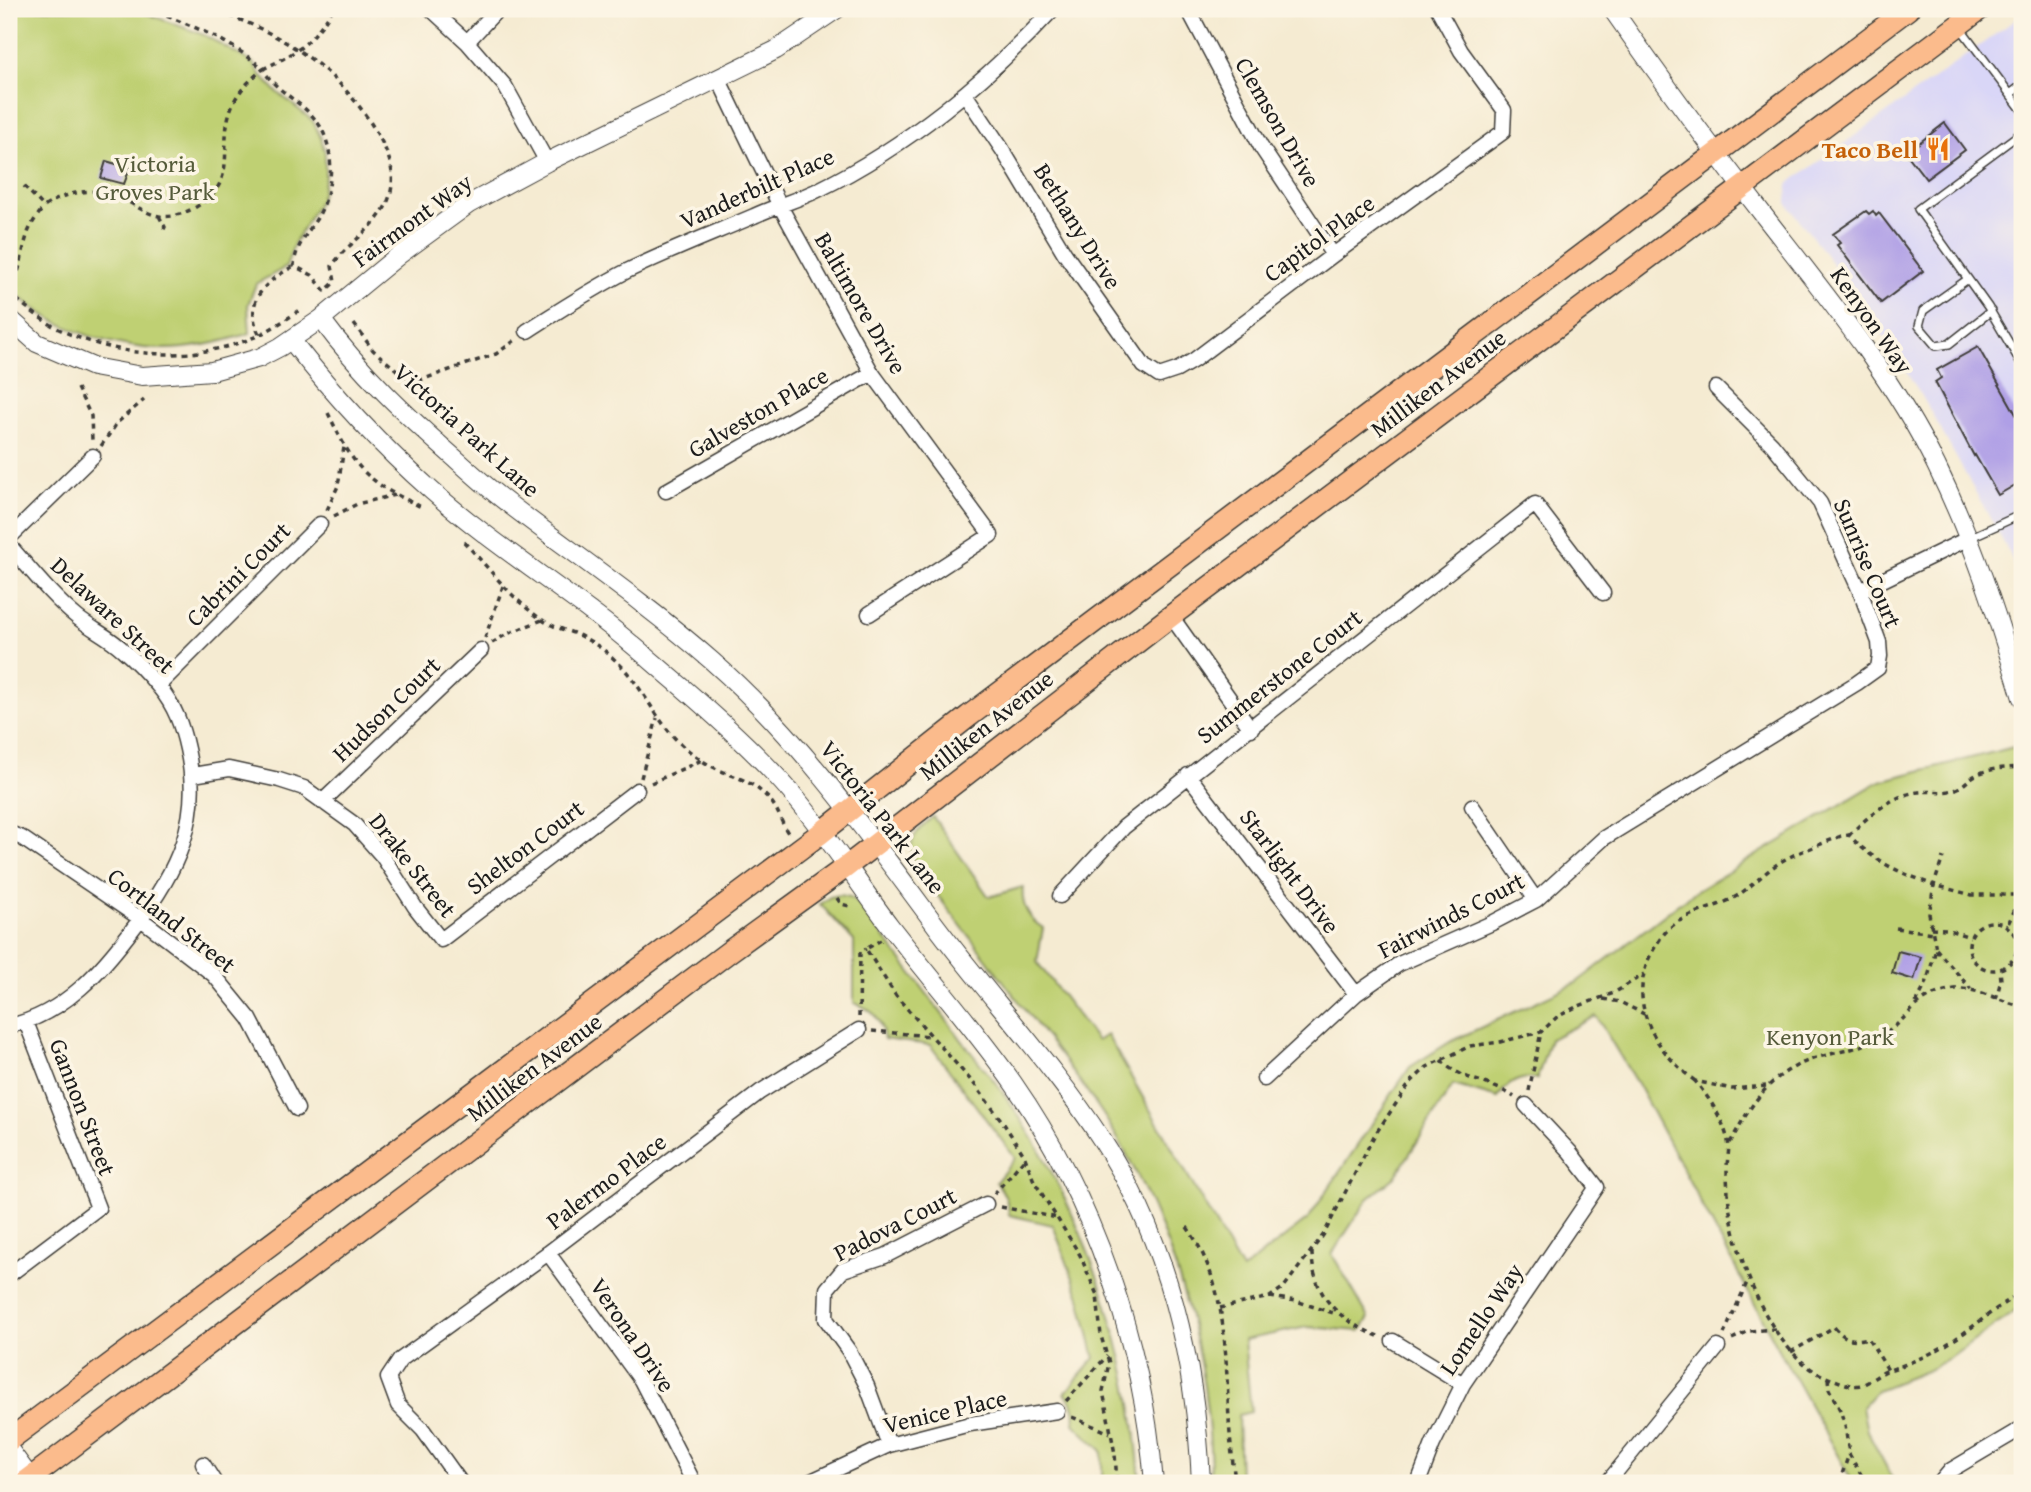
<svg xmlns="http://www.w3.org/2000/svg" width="2031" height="1492" viewBox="0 0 2031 1492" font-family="'Gentium Book Plus',serif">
	<rect width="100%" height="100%" fill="#fcf5e5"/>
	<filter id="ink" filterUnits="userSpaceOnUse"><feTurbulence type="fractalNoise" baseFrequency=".0143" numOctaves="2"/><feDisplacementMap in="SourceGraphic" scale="14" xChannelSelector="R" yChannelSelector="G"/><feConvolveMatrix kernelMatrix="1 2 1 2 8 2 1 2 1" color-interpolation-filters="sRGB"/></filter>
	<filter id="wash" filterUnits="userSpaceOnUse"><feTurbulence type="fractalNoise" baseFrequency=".00686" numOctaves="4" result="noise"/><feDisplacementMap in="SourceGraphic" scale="28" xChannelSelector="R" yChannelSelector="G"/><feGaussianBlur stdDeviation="1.57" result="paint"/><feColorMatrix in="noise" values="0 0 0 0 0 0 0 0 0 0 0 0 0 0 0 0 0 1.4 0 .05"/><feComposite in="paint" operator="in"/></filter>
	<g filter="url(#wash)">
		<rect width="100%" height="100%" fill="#f5ebd2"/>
		<path fill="#d9d6f7" d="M2022,15v572l-12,-33 -88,-158 -57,-88 -78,-105 1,-19z"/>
		<path fill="#bfd073" stroke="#6e7648" stroke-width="2" d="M9,9h125l70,26 49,28 7,11 16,17 37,30 8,17 4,15v24l-5,23 -26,44 -8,23 -30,17 -8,21 2,28c-33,11 -71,19 -106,15 -47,-5 -103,-26 -135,-62z
			M2014,747l8,30v529l-69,50 -27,15 -49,19 -15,17 5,24 28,52h-42l-71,-128 -143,-268 -43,-71 -46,23 -13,40c-18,-3 -30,4 -39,19l-45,-13 -58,92 -27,22 -36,55 37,64 -9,13 -53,-4 -63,13 7,72 -13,3 2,68h-29c0,-127 -37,-253 -103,-361 -25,-39 -54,-75 -82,-111 -34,-45 -68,-90 -103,-134 -18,-27 -16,-40 10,-60l56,80 34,-10c-2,18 4,31 20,41l-6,34 60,79 10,-6 135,235 66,-51 102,-152 40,-25 126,-59 114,-88 190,-114z
			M840,895l10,2 8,6c38,49 75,99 112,148 12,15 25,30 36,46 76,109 127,254 134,386h-38v-32l-28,-27c2,-13 0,-21 -9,-31l30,-35 -15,-61 -27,-72 -44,-10c-1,-14 -4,-22 -13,-33l19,-24 -85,-113 -46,-6c-3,-20 -11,-30 -30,-36v-62l-34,-37 10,-7z"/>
		<g id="blocks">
			<path fill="#af9fe6" d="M1945,123l20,27 -39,29 -20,-26z
				M106,161l24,7 -6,16 -23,-6z
				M1866,211l3,3 4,-3 3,5 3,-3 44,58 -42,32 -44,-58 3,-2 -7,-9z
				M1978,347l44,78v56l-24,14 -23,-40 -1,1 -39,-74 6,-4 -4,-8z
				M1898,951l23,6 -7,23 -22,-7z"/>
		</g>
	</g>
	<g filter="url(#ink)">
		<use href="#blocks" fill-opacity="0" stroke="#3d3b37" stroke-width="2"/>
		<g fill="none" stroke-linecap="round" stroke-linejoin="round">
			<g stroke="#3d3b37" stroke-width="10">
				<path id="service" d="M1959,26l63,84
					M2010,94l12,-9
					M2022,132l-104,77 70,98 34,58
					M1968,279l-45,32 -4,15 17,20 13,-2 42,-33
					M1969,538l53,-24"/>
			</g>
			<g stroke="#3d3b37" stroke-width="17">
				<path id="minor" d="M431,9l36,33 38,44 42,76
					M1188,9l73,138 72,108
					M467,42l31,-33
					M718,78l61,126 93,169 119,162 -122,79
					M965,94l37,55 63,105 79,112 15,10 18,-6 17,-10 139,-105 170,-123 1,-22 -43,-59 -23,-42
					M527,331c33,-21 65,-42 100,-60 41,-20 85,-37 127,-55 21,-10 44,-16 64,-26 88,-43 169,-109 235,-181
					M666,491l206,-118
					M9,538l84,-82
					M9,545c22,25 43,52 69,73 14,11 31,19 44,31 13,11 26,25 37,38 16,19 23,39 28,62 16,69 -10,123 -52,177 -33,44 -70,88 -126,100
					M1860,591l109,-53
					M1171,616l80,113
					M158,686l162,-162
					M193,775l36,-6 50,11 25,8 50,36 29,33 32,50 26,33 196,-150
					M1188,775l168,219
					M322,802l159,-152
					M1472,806l64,94
					M9,833l13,5 119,81 73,56 36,44 47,90
					M1060,896l64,-69 411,-323 68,89
					M1264,1079l92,-85 43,-30 93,-41 44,-23 68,-62 253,-155 21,-15 2,-12 -1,-14 -19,-51 -40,-88 -48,-59 -56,-56
					M548,1253l93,127 53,103
					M9,1275l89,-67 -72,-186
					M1393,1341l70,43
					M889,1445l-22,-59 -18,-35 -23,-32 1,-30 16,-19 42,-14 101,-52
					M203,1464l12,19
					M461,1483l-38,-53 -25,-25 -10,-27 12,-18 148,-107 212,-161 99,-62
					M807,1483l82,-38 81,-21 87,-13
					M1418,1483l15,-39 30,-60 134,-197 -27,-35 -44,-47
					M1607,1483l111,-136
					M1940,1483l11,-13 71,-42"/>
			</g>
			<g stroke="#3d3b37" stroke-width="20">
				<path id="tertiary" d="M1612,9c49,70 100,140 153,208 60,77 128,160 171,248 37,75 62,153 86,233
					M9,318l28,25 56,24 49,9 70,-5 47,-13 21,-11 41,-28 78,-64 70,-51 78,-42 229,-112 61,-41
					M321,319c39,53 87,98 136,141 17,15 34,31 52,44 68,52 138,100 203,157 89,78 158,176 228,270 53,70 114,135 162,209 66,101 94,223 99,343
					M291,340c42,54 90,106 141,151 50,44 106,81 159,121 32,23 61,50 91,75 37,32 75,66 107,103 37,42 67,91 101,136 41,53 85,103 123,157 81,116 130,260 141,400
					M9,1449l25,34"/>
			</g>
			<g stroke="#3d3b37" stroke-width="24">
				<path id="primary" d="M9,1440l812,-607 148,-117 939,-707
					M24,1483l706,-532 116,-84 325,-251 809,-607"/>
			</g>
			<path stroke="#3d3b37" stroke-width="3.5" stroke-dasharray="5 5" stroke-linecap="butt" d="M148,9c40,15 83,31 115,60 38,-19 46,-24 70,-60
				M24,186l20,21c17,-12 40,-19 61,-14 37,8 46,39 91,14 46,-27 20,-61 36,-101 6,-15 19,-27 31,-37 13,24 42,33 57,57 16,27 13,66 -3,92 -10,16 -22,29 -23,48l18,9 13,16 10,-9 -3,-16c18,-27 52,-41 59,-75 5,-22 -5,-43 -16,-61 -36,-62 -98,-100 -165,-121
				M159,216l6,11 -3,6
				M9,289c14,-21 11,-31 18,-53 3,-11 10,-20 17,-29
				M9,293c16,13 33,28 52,37 60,29 137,33 198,5 14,-7 28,-16 41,-25
				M354,324l19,26 39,33 84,-29 21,-15
				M259,334c-16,-34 7,-53 35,-68
				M77,388l14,28 1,24
				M328,413c12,24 24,52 47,68 14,12 32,18 48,27
				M101,446l17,-24 26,-22
				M327,510l11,-24 6,-39
				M334,516l23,-12 38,-9
				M464,542c27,28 48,58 80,79 11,7 23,9 34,14 13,6 26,14 36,24 29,25 41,63 70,88 9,7 20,16 31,21 21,10 32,10 51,28 14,13 13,25 24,40
				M485,638l18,-52
				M492,643l15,-9 35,-14
				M641,778l16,-60
				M651,783l51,-23
				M1849,835c19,-18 42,-40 69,-43 14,-2 25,2 38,-3 7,-3 12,-9 18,-13 14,-8 32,-8 48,-9
				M837,898l4,6 12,3
				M1969 946a24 24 0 1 1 48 0a24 24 0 1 1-48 0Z
				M1896,928l37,5
				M1931,928l15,1 24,8
				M881,940l-15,9 30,47 79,89 27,36 22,34 10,26 46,74 17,40 4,41 8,27 -6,28 12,63 2,29
				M1936,949l35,40
				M1603,999l17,3 24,12
				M1996,999l5,-19 -1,-10
				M1916,1003l10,-19 10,-35 -7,-35 5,-29 38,10h43l1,12 -9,19
				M859,1017l1,-65 6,-3
				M872,1031l58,5
				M1441,1060c17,20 51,21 73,37
				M1695,1081c-39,-30 -68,-75 -45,-125 6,-11 12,-22 22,-30 19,-15 43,-17 63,-29 17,-10 30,-26 47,-36 18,-10 40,-17 59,-25l8,-1c26,28 50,37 85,50l9,-28
				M1766,1086l-34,3 -37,-8c15,18 28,38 33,60 2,9 -1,18 -1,27 0,14 1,29 3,43 9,55 45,153 105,169 8,3 17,7 26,5 10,-3 18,-12 28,-15 26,-8 49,-19 72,-35 20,-14 39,-31 61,-42
				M1529,1091l12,-59
				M1730,1143c23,-42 40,-71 89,-86 21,-6 42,-8 61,-20 31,-18 33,-42 75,-48 22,-2 46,13 67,17
				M994,1194l31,-36
				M1001,1207l57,11
				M1187,1227c41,59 38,123 42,192 1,21 4,43 6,64
				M1312,1252c0,44 28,69 66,84
				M1270,1297l26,4 40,13
				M1220,1308l50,-11 14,-10 40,-53 50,-98 36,-53 17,-16 43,-21 30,-4 41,-10 16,-15 19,-10 38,-14 30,-19
				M1724,1334l25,-56
				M1732,1339l17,-8 26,-2
				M1791,1352l43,-25c10,12 19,15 34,11l20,32
				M1828,1378l1,11 11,21 5,15 4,29 17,29
				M1066,1401l41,-45
				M1072,1417l38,16
				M1839,1483l10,-29"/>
			<use href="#service" stroke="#fff" stroke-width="7"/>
			<use href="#minor" stroke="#fff" stroke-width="14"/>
			<use href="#tertiary" stroke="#fff" stroke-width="18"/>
			<use href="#primary" stroke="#fbbb8c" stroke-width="21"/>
		</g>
	</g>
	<defs>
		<g id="restaurant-bare" transform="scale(1.89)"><path d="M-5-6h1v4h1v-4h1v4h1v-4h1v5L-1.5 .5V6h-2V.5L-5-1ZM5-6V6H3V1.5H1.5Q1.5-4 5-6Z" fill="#e8710a" stroke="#fcf5e5" stroke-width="2.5" paint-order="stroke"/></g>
	</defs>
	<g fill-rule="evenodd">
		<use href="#restaurant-bare" x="1938" y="149"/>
	</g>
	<g text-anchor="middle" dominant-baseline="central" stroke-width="7" stroke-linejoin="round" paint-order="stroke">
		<g font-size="24" fill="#1c1c1c" stroke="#fcf5e5">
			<text transform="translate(1278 122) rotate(60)">Clemson Drive</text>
			<text transform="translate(757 188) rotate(-24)">Vanderbilt Place</text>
			<text transform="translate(412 220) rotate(-36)">Fairmont Way</text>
			<text transform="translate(1078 226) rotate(58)">Bethany Drive</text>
			<text transform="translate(1319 238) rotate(-36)">Capitol Place</text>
			<text transform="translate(861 303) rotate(60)">Baltimore Drive</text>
			<text transform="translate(1872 320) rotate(55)">Kenyon Way</text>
			<text transform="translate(1438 383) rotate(-37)">Milliken Avenue</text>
			<text transform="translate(758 412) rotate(-30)">Galveston Place</text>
			<text transform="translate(467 430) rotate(42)">Victoria Park Lane</text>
			<text transform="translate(1868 563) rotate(67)">Sunrise Court</text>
			<text transform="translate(238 574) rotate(-45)">Cabrini Court</text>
			<text transform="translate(113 615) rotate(43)">Delaware Street</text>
			<text transform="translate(1279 676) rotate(-38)">Summerstone Court</text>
			<text transform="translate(386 709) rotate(-44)">Hudson Court</text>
			<text transform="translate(986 725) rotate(-38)">Milliken Avenue</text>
			<text transform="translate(883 817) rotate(52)">Victoria Park Lane</text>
			<text transform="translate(525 847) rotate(-37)">Shelton Court</text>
			<text transform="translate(413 865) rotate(52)">Drake Street</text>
			<text transform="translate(1290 871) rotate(53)">Starlight Drive</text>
			<text transform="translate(1451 915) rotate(-27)">Fairwinds Court</text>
			<text transform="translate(172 920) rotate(38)">Cortland Street</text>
			<text transform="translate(534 1067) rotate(-37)">Milliken Avenue</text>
			<text transform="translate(83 1107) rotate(69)">Gannon Street</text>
			<text transform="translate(606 1181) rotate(-37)">Palermo Place</text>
			<text transform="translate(895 1224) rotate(-27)">Padova Court</text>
			<text transform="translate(1481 1319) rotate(-56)">Lomello Way</text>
			<text transform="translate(633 1335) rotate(56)">Verona Drive</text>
			<text transform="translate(945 1411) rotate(-13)">Venice Place</text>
		</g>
		<g font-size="24" font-weight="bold" fill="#c56008" stroke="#fcf5e5" text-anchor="end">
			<text x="1918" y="149">Taco Bell</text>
		</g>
		<g font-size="24" fill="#555b3a" stroke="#fcf5e5">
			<text x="155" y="163">Victoria<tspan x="155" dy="28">Groves Park</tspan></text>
			<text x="1830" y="1036">Kenyon Park</text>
		</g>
	</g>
	<rect width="2031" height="1492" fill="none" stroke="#fcf5e5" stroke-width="35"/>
</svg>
